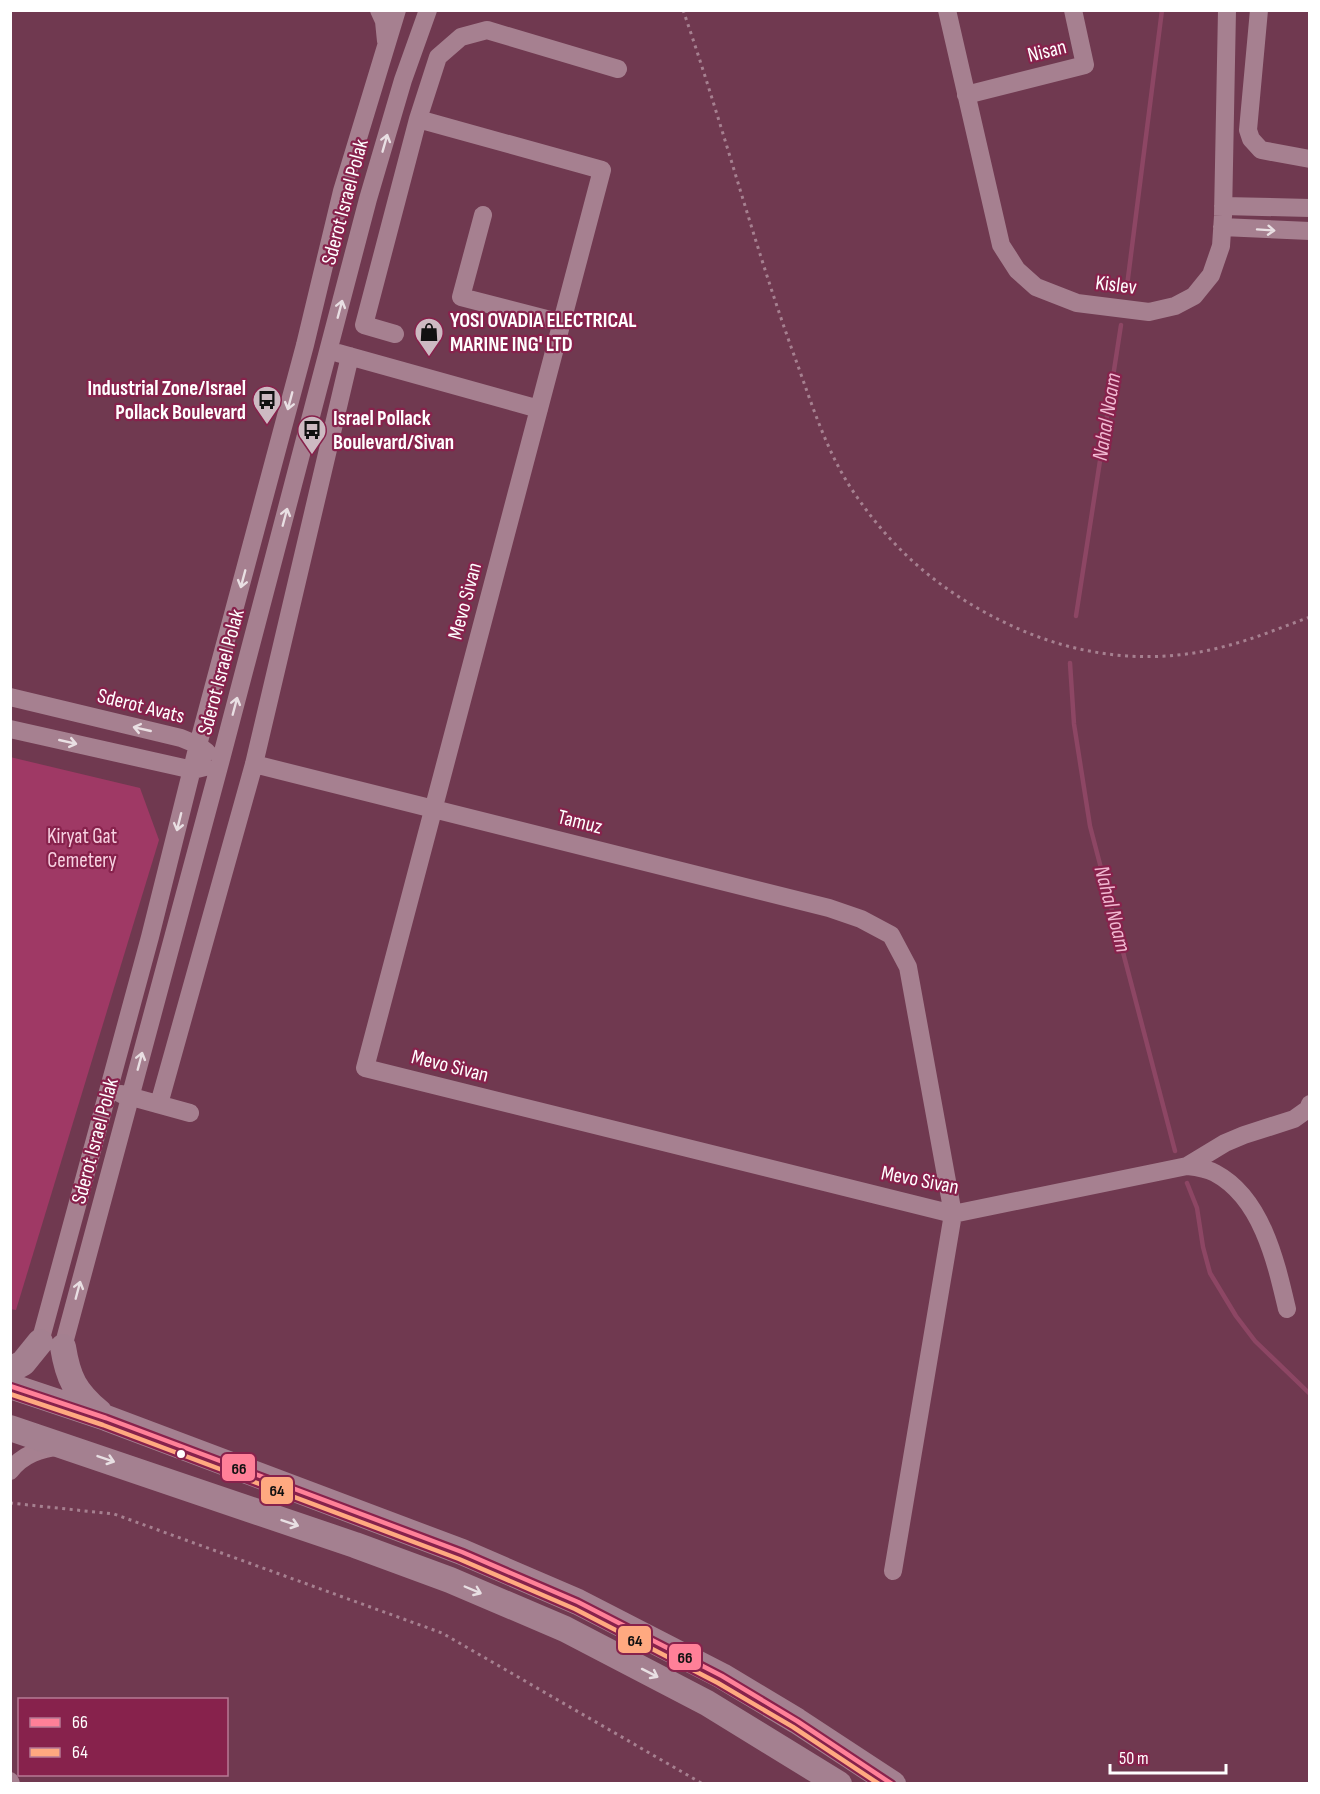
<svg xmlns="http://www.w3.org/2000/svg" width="1320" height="1794" viewBox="0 0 1320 1794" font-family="'Sofia Sans Condensed',sans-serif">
	<rect width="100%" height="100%" fill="#703950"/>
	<path fill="#9f3965" d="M10,757l130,31 19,52 -143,470 -6,-1z"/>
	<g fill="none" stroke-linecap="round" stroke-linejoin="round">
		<path stroke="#8d4664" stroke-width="4.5" d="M1127,286l35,-276
			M1076,616l45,-291
			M1070,663l4,61 16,102 85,325
			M1187,1183l10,25 6,39 7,26 26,43 19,25 55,53"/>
		<path stroke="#a68090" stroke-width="3" stroke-dasharray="3 4.5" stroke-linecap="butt" d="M683,10c40,115 70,232 111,345 18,49 33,100 63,142 40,58 89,98 153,128 68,32 143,41 216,21 28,-7 56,-19 84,-29
			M10,1503l104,11 328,119 261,151"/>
		<path stroke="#a68090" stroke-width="18" d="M379,10l5,11 2,20
			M947,10l54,235 16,25 19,17 41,16 72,9 26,-6 19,-10 17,-21 10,-29 2,-30 4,-206
			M1259,10l-11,120 3,9 10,11 49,9
			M618,69l-131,-39 -26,7 -23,20 -20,62 184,51 -237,898 588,146 234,-48 38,-23 19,-8 50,-16 14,-10 2,-5
			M966,95l119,-30 -12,-55
			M1223,206l87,2
			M483,215l-22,82 101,26
			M1222,227l88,4
			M395,334l-31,-9 54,-206
			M338,353l201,56
			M10,697l171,41 17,7 9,7
			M10,729l183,41 12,-3
			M254,764l575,144 32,11 30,16 17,32 45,247 -60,357
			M121,1094l69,19
			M159,1104l95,-340 96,-408
			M1187,1166c9,1 19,2 28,7 47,25 61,89 72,136
			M40,1342l110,-405 48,-192 107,-400 37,-154 55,-181
			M63,1347l157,-584 148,-564 35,-119 25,-70
			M10,1471c13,-17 30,-22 51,-25
			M10,1781l1,3"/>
		<path stroke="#a48090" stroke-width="26" d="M63,1347c5,31 12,45 36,65
			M10,1370l13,-7 17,-21
			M10,1386l96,32 356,134 116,50 144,74 75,45 96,63
			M10,1428l345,117 95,35 115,49 142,74 132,81"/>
		<g stroke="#87224c" stroke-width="9">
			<path id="bus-1" d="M10,1386l96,32 356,134 116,50 144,74 75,45 95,63"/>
		</g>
		<g stroke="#87224c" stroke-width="9">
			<path id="bus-2" d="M10,1394l93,31 356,134 116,50 143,74 75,44 86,57"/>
		</g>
		<use href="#bus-1" stroke="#ff8098" stroke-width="4.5"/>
		<use href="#bus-2" stroke="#ffa980" stroke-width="4.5"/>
	</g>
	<defs><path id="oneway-shaft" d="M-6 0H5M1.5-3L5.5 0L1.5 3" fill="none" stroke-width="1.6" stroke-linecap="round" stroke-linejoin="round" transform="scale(1.5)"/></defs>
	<g stroke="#e9dfe3">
		<use href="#oneway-shaft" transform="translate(385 143) rotate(-74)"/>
		<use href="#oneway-shaft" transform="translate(1266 230) rotate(4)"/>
		<use href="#oneway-shaft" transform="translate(340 309) rotate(-75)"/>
		<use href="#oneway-shaft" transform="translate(290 401) rotate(105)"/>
		<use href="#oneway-shaft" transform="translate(285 517) rotate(-75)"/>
		<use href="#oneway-shaft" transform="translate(243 579) rotate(105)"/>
		<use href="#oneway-shaft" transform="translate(235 706) rotate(-75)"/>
		<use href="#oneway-shaft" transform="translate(142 729) rotate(-167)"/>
		<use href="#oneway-shaft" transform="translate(68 742) rotate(13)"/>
		<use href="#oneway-shaft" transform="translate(179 822) rotate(104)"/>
		<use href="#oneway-shaft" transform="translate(140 1061) rotate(-75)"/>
		<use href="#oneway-shaft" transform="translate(78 1290) rotate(-75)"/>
	</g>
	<g stroke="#e8dfe3">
		<use href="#oneway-shaft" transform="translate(106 1459) rotate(19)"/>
		<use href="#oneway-shaft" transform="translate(290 1523) rotate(19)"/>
		<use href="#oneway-shaft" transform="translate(473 1590) rotate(23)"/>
		<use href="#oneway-shaft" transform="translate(650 1673) rotate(27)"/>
	</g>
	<defs>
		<g id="shop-pin" transform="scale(1.5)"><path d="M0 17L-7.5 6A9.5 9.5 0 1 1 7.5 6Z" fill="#cdbac2" stroke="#87224c"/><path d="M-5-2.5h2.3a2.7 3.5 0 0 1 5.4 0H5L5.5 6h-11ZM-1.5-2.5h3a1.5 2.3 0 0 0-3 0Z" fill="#111"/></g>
		<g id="bus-pin" transform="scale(1.5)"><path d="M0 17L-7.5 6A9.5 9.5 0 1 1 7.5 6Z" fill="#cdbac2" stroke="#87224c"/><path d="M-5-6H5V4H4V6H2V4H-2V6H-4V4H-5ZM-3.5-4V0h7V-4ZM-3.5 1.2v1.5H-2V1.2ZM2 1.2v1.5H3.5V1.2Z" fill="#111"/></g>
	</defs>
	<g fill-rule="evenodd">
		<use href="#shop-pin" x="429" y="332"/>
		<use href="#bus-pin" x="267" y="400"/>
		<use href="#bus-pin" x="312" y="430"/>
	</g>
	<circle fill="#fff" stroke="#87224c" stroke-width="2" cx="181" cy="1454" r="5"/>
	<g text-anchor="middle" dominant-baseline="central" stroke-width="4.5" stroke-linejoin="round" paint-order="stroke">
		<g font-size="21" fill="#fff" stroke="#87224c">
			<text transform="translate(1047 51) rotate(-14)">Nisan</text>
			<text transform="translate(345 202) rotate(-75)">Sderot Israel Polak</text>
			<text transform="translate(1116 285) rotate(7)">Kislev</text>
			<text transform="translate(465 601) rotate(-75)">Mevo Sivan</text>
			<text transform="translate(221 672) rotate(-75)">Sderot Israel Polak</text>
			<text transform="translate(141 706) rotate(14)">Sderot Avats</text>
			<text transform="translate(580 822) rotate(14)">Tamuz</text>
			<text transform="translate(450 1066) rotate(14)">Mevo Sivan</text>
			<text transform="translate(95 1141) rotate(-75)">Sderot Israel Polak</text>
			<text transform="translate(920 1180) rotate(11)">Mevo Sivan</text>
		</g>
		<g font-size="21" font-weight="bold" fill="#fff" stroke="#87224c" text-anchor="start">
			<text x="450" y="320">YOSI OVADIA ELECTRICAL<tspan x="450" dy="24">MARINE ING' LTD</tspan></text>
			<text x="246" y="388" text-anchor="end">Industrial Zone/Israel<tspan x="246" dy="24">Pollack Boulevard</tspan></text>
			<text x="333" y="418">Israel Pollack<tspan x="333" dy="24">Boulevard/Sivan</tspan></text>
		</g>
		<g font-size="21" fill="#f7d1e1" stroke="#87224c">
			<text x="82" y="836">Kiryat Gat<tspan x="82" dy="24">Cemetery</tspan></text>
		</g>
		<g font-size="22" font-style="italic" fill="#f1b8d1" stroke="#87224c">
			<text transform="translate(1107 417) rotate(-81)">Nahal Noam</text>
			<text transform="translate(1112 909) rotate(75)">Nahal Noam</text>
		</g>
	</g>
	<g stroke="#87224c" stroke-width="2">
		<rect x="221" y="1453" width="35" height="29" rx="6" fill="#ff8098"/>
		<rect x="260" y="1476" width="34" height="29" rx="6" fill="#ffa980"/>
		<rect x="617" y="1625" width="35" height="29" rx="6" fill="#ffa980"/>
		<rect x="668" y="1643" width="34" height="28" rx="6" fill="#ff8098"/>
	</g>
	<g font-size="16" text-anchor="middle" font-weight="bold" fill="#111">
		<text x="239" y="1474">66</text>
		<text x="277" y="1496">64</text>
		<text x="635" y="1646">64</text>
		<text x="685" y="1663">66</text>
	</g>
	<rect width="1320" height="1794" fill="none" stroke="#ffffff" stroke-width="24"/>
	<rect x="18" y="1698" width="210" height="78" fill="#87224c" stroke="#b77a94" stroke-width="1.5"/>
	<rect x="30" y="1718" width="30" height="9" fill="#ff8098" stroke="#b77a94" stroke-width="1.5"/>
	<text x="72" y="1728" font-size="18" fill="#ffffff">66</text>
	<rect x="30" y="1748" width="30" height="9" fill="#ffa980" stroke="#b77a94" stroke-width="1.5"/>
	<text x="72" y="1758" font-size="18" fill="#ffffff">64</text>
	<path d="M1110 1764v9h116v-9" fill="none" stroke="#ffffff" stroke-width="3"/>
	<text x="1119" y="1764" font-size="18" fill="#ffffff" stroke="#87224c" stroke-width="4.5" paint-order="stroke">50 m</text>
</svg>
